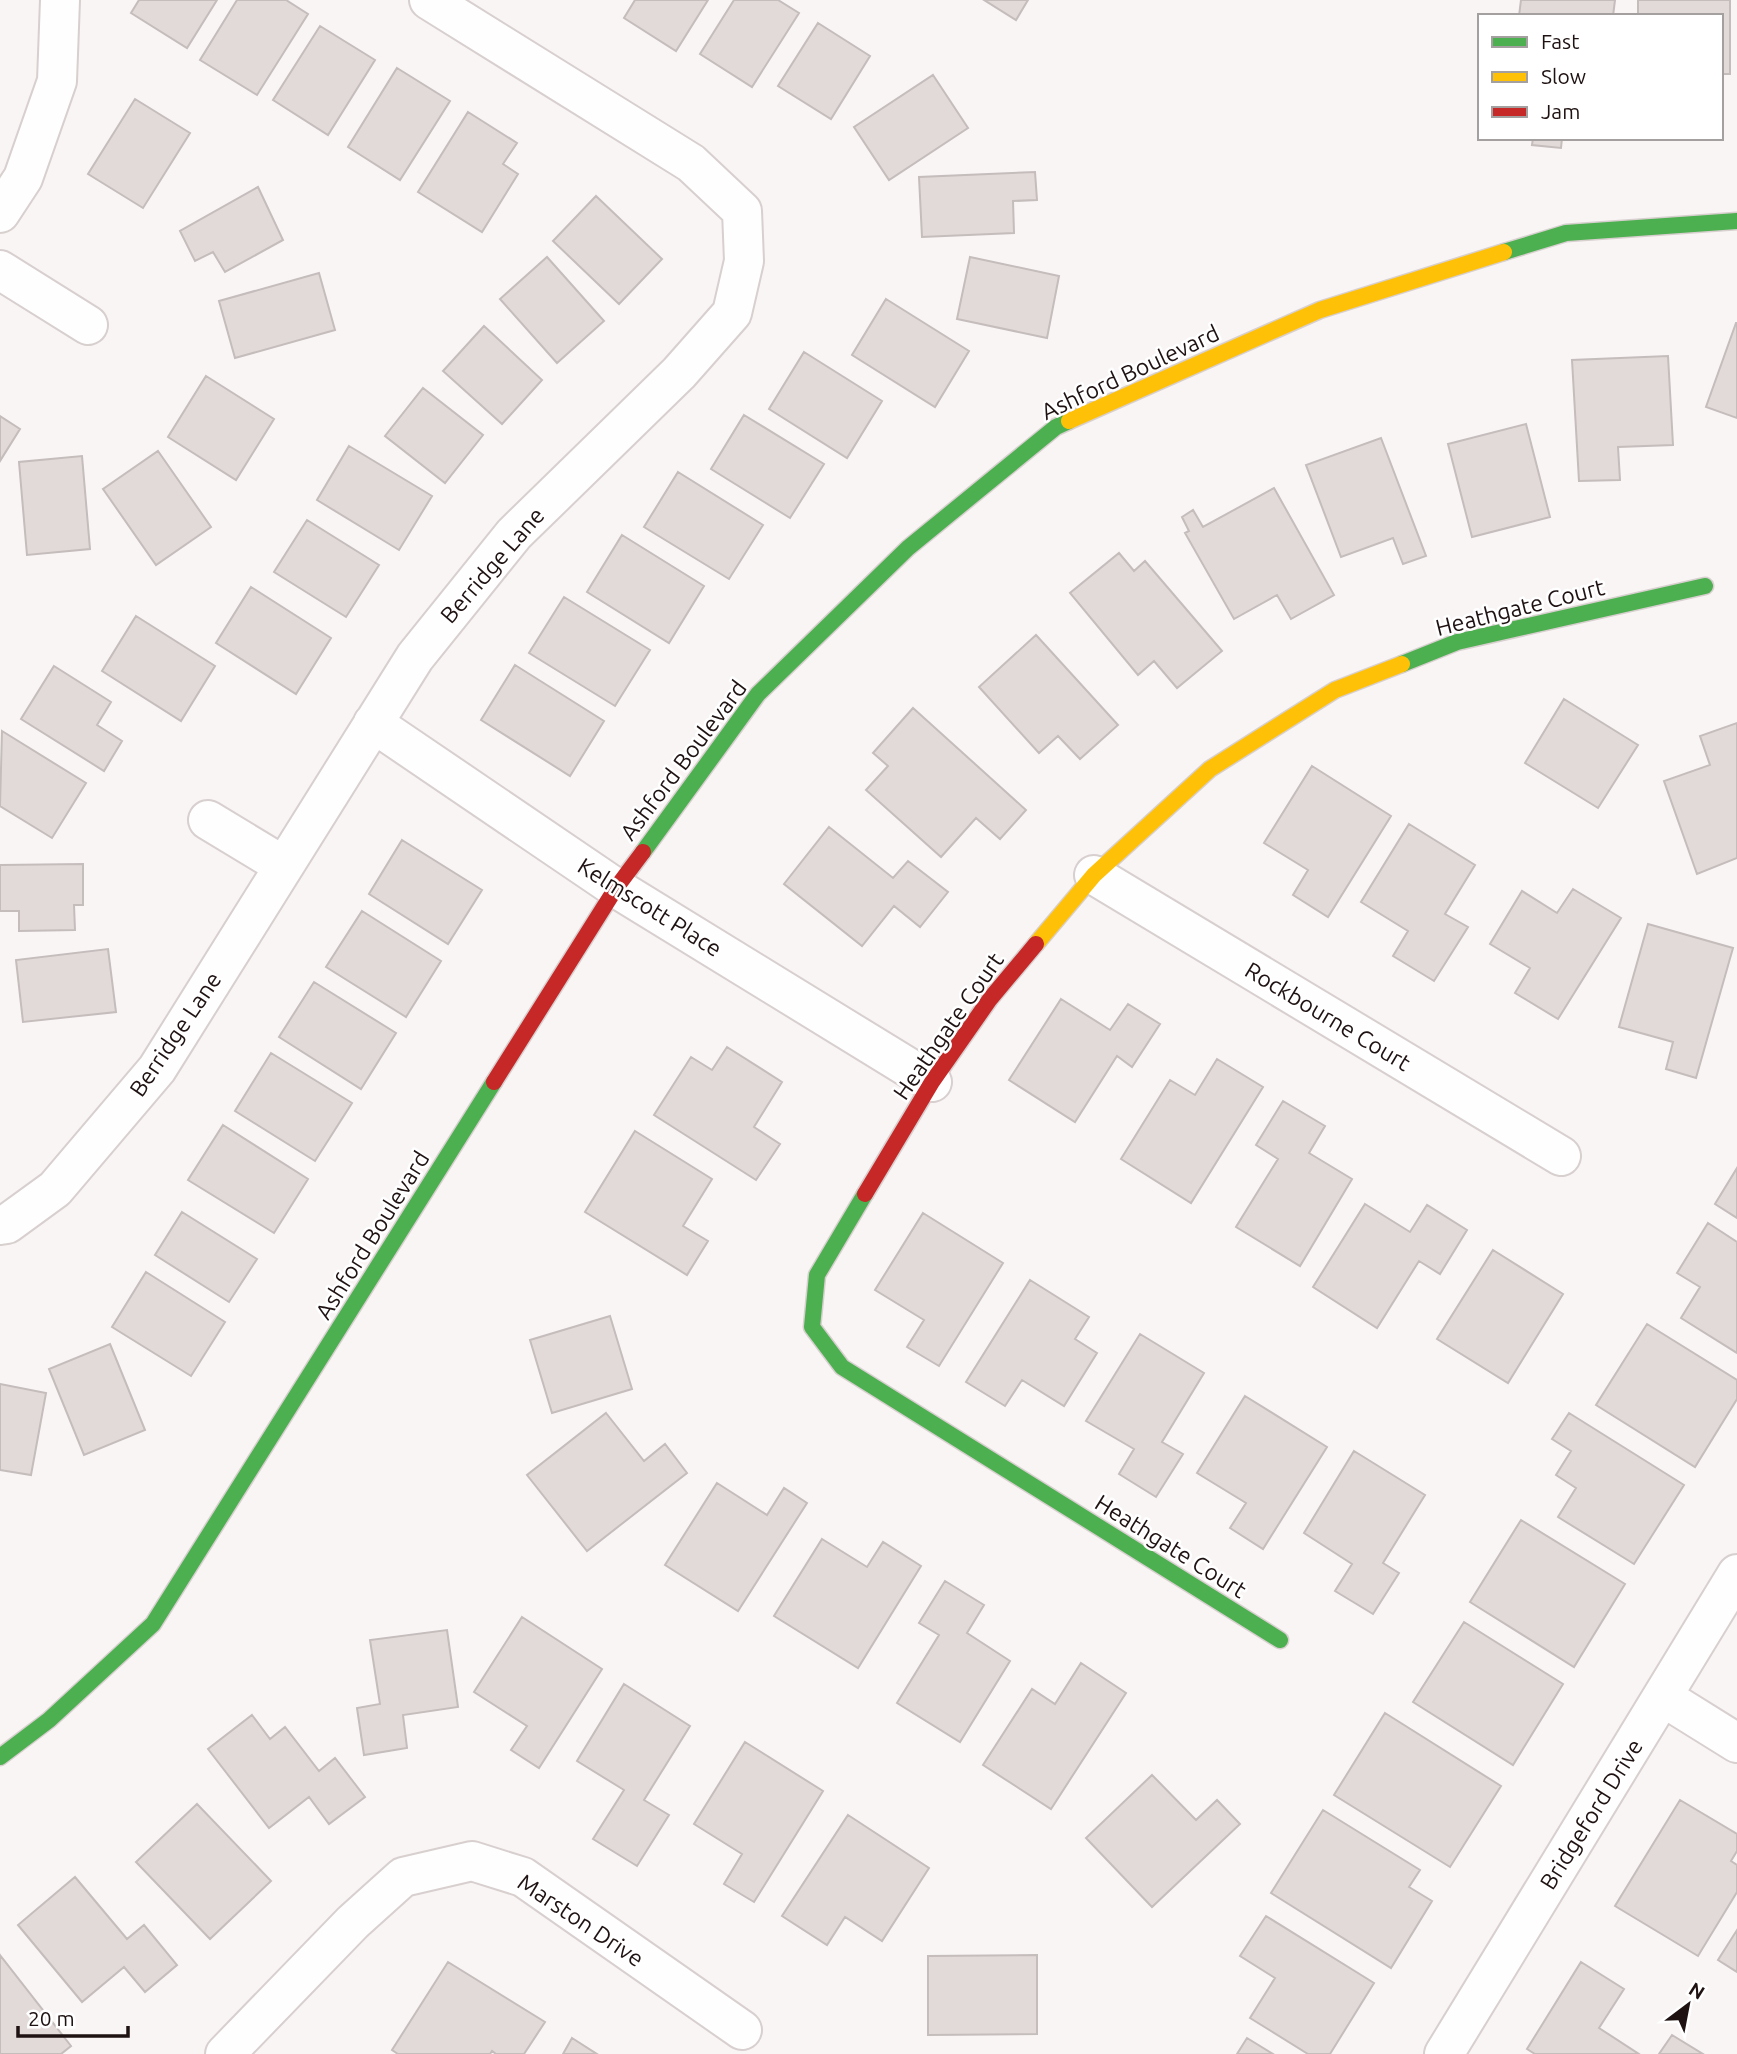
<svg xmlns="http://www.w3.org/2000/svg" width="1737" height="2054" viewBox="0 0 1737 2054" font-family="Ubuntu,sans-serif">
	<rect width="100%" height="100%" fill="#f9f5f5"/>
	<path fill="#e2dad9" stroke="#c5bcbc" stroke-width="2" d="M139,0h78l-30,48 -56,-35z
		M237,0h49l22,14 -51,81 -57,-35z
		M635,0h73l-32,51 -52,-33z
		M734,0h44l21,13 -47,74 -52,-33z
		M984,0h44l-12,20z
		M1521,0h94l-2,16h-94z
		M1638,0h92v74h-9v-58h-83z
		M818,23l52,33 -39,63 -53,-33z
		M320,26l55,34 -47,75 -55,-35z
		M397,68l53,33 -50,79 -52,-33z
		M933,75l35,53 -79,52 -35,-53z
		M135,99l55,34 -47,75 -55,-34z
		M468,112l49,31 -14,21 15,10 -36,58 -64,-40z
		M1533,138h29l-1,10 -29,-3z
		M1035,172l2,28 -24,1 1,32 -92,4 -3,-60z
		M258,187l25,53 -58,32 -12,-20 -18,9 -15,-30z
		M596,196l66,63 -43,45 -66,-63z
		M547,257l57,64 -47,42 -57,-64z
		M970,257l89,19 -12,62 -90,-19z
		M319,273l16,57 -100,28 -16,-57z
		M886,299l83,52 -34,56 -83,-52z
		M1736,323h1v95l-31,-11z
		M484,326l58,54 -40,44 -59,-53z
		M804,352l78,49 -35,57 -78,-49z
		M1668,356l5,89 -55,2 2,33 -41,1 -7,-121z
		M206,376l68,43 -38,61 -68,-43z
		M423,388l60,47 -38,48 -60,-47z
		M744,415l80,49 -34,54 -79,-49z
		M0,416l20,13 -20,32z
		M1526,424l24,93 -78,20 -24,-93z
		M1381,438l45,118 -23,8 -10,-26 -52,19 -35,-92z
		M349,446l83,50 -33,54 -82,-50z
		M158,451l53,76 -55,38 -53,-76z
		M82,456l8,93 -63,6 -8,-93z
		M678,472l85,53 -34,54 -85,-52z
		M1274,488l60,107 -43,24 -14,-24 -43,24 -49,-86 4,-2 -7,-14 11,-7 10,17z
		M307,520l72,45 -33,52 -72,-45z
		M622,535l82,51 -35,57 -82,-51z
		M1119,553l15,18 11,-10 77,90 -45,37 -23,-27 -16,14 -68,-82z
		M251,587l80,51 -35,56 -80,-51z
		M564,597l86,53 -35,56 -86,-53z
		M136,616l79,50 -34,55 -79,-50z
		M1036,635l82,90 -38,34 -22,-23 -19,17 -60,-66z
		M515,665l89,56 -34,55 -89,-56z
		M54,666l57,36 -14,23 25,16 -18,30 -83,-52z
		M1564,699l74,46 -40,63 -73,-45z
		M913,708l113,102 -26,29 -24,-21 -35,39 -75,-67 22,-24 -15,-13z
		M1737,723v135l-40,16 -33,-93 46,-16 -10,-29z
		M2,731l84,52 -34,55 -52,-32z
		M1312,766l79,50 -63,101 -35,-22 15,-25 -44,-27z
		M1409,824l66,41 -30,49 23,13 -34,54 -41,-25 15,-25 -47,-29z
		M829,827l64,51 15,-17 40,31 -28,35 -26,-21 -32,40 -78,-62z
		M402,840l80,50 -34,54 -79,-50z
		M83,864v41h-9l1,25 -56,1v-20h-19v-46z
		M1573,889l48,29 -63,101 -43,-26 15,-25 -40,-24 32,-53 35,22z
		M362,911l79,50 -35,56 -80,-50z
		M1648,924l85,24 -37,130 -30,-9 7,-27 -54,-15z
		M108,949l8,63 -93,10 -7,-62z
		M314,982l82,51 -35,56 -82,-52z
		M1061,999l49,31 18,-26 32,20 -28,43 -15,-11 -42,66 -66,-42z
		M727,1047l55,35 -28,45 26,17 -24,36 -102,-65 37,-58 21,13z
		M271,1053l81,50 -37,58 -80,-50z
		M1217,1059l46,28 -72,116 -70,-44 49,-79 25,15z
		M1283,1101l42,25 -16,27 43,26 -52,87 -64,-39 42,-68 -22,-14z
		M223,1125l85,54 -34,54 -86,-53z
		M635,1131l77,48 -29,47 25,15 -21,34 -102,-63z
		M1737,1168v50l-22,-14z
		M1365,1204l45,28 17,-27 40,25 -27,44 -21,-13 -42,67 -64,-41z
		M182,1212l75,47 -28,43 -74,-47z
		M923,1213l80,50 -64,103 -32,-19 17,-27 -49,-30z
		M1708,1223l29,19v111l-56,-35 19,-31 -23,-14z
		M1493,1250l70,44 -55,89 -71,-44z
		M146,1272l79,50 -34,54 -79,-49z
		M1030,1280l59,37 -14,22 22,14 -33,53 -42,-26 -17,26 -39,-24z
		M610,1316l22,73 -80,24 -22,-73z
		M1647,1324l90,56v19l-42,68 -99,-62z
		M1140,1334l64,39 -42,69 21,12 -27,43 -37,-23 15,-25 -48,-28z
		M110,1344l35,86 -61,25 -35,-86z
		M0,1384l46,9 -15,82 -31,-5z
		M1245,1396l82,51 -64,102 -33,-21 16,-25 -49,-30z
		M606,1413l38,48 21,-17 22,29 -100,78 -60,-76z
		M1569,1413l115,72 -50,79 -76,-47 18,-29 -20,-13 15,-24 -19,-12z
		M1354,1451l71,44 -42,68 16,10 -26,41 -38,-23 17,-27 -48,-31z
		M717,1483l50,32 17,-27 23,15 -69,108 -73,-46z
		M1521,1520l104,64 -51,83 -104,-65z
		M822,1539l45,28 16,-25 38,24 -63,102 -84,-52z
		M945,1581l39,24 -17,28 43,28 -50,81 -63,-39 42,-68 -20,-12z
		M522,1617l80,52 -63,99 -28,-18 16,-24 -53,-34z
		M1464,1622l99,62 -50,81 -100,-63z
		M447,1630l11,77 -55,8 4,33 -43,7 -7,-47 23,-4 -10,-64z
		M1081,1663l45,30 -75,116 -68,-44 49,-76 23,15z
		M624,1684l66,42 -46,74 25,15 -32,51 -44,-27 31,-49 -47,-29z
		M1385,1713l116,73 -51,81 -116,-72z
		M252,1715l18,24 15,-12 34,44 16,-13 30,39 -36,27 -20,-27 -40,31 -61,-79z
		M745,1742l78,49 -69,111 -30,-18 18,-30 -48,-30z
		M1152,1775l44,45 21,-20 23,24 -88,83 -66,-69z
		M1680,1800l57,34v17l-6,10 6,4v27l-39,64 -83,-50z
		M197,1804l74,77 -61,58 -74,-77z
		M1323,1810l97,60 -11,17 23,14 -41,67 -120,-75z
		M848,1815l81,53 -47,73 -37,-24 -18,28 -45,-29z
		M75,1877l52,62 17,-14 33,40 -32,27 -21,-25 -42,35 -64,-77z
		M1266,1916l108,67 -44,71h-22l-58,-36 25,-40 -35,-22z
		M1737,1930v42l-19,-12z
		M0,1955l71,91 -10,8h-61z
		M1037,1955v79l-109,1v-79z
		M448,1962l97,60 -21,32h-28l-4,-3 -2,3h-92l-6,-4z
		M1581,1962l43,27 -25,39 40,26h-104l-8,-5z
		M1672,2035l31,19h-44z
		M572,2038l25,16h-34z
		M1247,2038l26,16h-36z"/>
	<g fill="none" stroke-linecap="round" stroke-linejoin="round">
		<g stroke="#d8cfcf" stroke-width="42">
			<path id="street" d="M0,213l23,-35 34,-97 3,-81
				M0,270l88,55
				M373,723l243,165 316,194
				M208,820l76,46
				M1094,875l467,281
				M0,1225l7,-1 48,-35 102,-120 258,-412 99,-123 165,-161 53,-60 12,-52 -2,-50 -51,-48 -262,-163
				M1663,1697l74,46
				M225,2054l128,-132 50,-45 69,-16 51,16 219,153
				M1444,2054l293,-480"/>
		</g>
		<g stroke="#d8cfcf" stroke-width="19">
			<path id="fast" d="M1504,252l62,-19 171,-12
				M1402,664l55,-22 248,-56
				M643,852l115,-158 150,-146 148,-121 13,-6
				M865,1194l-48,81 -5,52 30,40 438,273
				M0,1757l49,-37 104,-96 341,-542"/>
		</g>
		<g stroke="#d8cfcf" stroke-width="19">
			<path id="slow" d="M1069,421l251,-111 184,-58
				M1036,944l58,-69 116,-106 125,-79 67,-26"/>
		</g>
		<g stroke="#d8cfcf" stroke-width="19">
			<path id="jam" d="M494,1082l122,-194 27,-36
				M865,1194l67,-112 58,-83 46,-55"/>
		</g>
		<use href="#street" stroke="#fefefe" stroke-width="38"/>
		<use href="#fast" stroke="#4caf50" stroke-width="16"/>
		<use href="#slow" stroke="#ffc107" stroke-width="16"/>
		<use href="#jam" stroke="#c62828" stroke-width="16"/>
	</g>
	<g text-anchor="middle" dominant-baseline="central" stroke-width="5" stroke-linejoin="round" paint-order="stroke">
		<g font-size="23" fill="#1f1212" stroke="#fff">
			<text transform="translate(1130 372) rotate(-25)">Ashford Boulevard</text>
			<text transform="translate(492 565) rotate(-49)">Berridge Lane</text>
			<text transform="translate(1520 607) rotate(-14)">Heathgate Court</text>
			<text transform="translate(683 760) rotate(-53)">Ashford Boulevard</text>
			<text transform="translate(650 907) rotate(32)">Kelmscott Place</text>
			<text transform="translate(1328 1016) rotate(31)">Rockbourne Court</text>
			<text transform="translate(948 1026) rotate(-55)">Heathgate Court</text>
			<text transform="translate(175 1034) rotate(-56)">Berridge Lane</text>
			<text transform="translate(372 1235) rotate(-58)">Ashford Boulevard</text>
			<text transform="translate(1171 1546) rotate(32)">Heathgate Court</text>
			<text transform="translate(1591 1814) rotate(-58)">Bridgeford Drive</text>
			<text transform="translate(581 1920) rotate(34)">Marston Drive</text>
		</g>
	</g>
	<rect x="1478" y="14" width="245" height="126" fill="#ffffff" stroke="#a5a0a0" stroke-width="2"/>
	<rect x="1492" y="37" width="35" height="10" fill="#4caf50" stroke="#a5a0a0" stroke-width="2"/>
	<text x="1541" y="49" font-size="21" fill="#1f1212">Fast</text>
	<rect x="1492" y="72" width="35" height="10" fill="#ffc107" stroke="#a5a0a0" stroke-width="2"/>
	<text x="1541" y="84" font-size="21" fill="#1f1212">Slow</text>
	<rect x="1492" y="107" width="35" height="10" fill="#c62828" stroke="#a5a0a0" stroke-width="2"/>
	<text x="1541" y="119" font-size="21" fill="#1f1212">Jam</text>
	<g transform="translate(1688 2005) rotate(32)" stroke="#ffffff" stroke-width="5" paint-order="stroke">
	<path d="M0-5L12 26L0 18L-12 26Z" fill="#1f1212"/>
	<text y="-10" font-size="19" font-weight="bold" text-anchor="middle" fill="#1f1212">N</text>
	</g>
	<path d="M18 2026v10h110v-10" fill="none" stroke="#1f1212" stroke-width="3.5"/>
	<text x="28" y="2026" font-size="21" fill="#1f1212" stroke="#ffffff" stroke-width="5" paint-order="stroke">20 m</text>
</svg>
